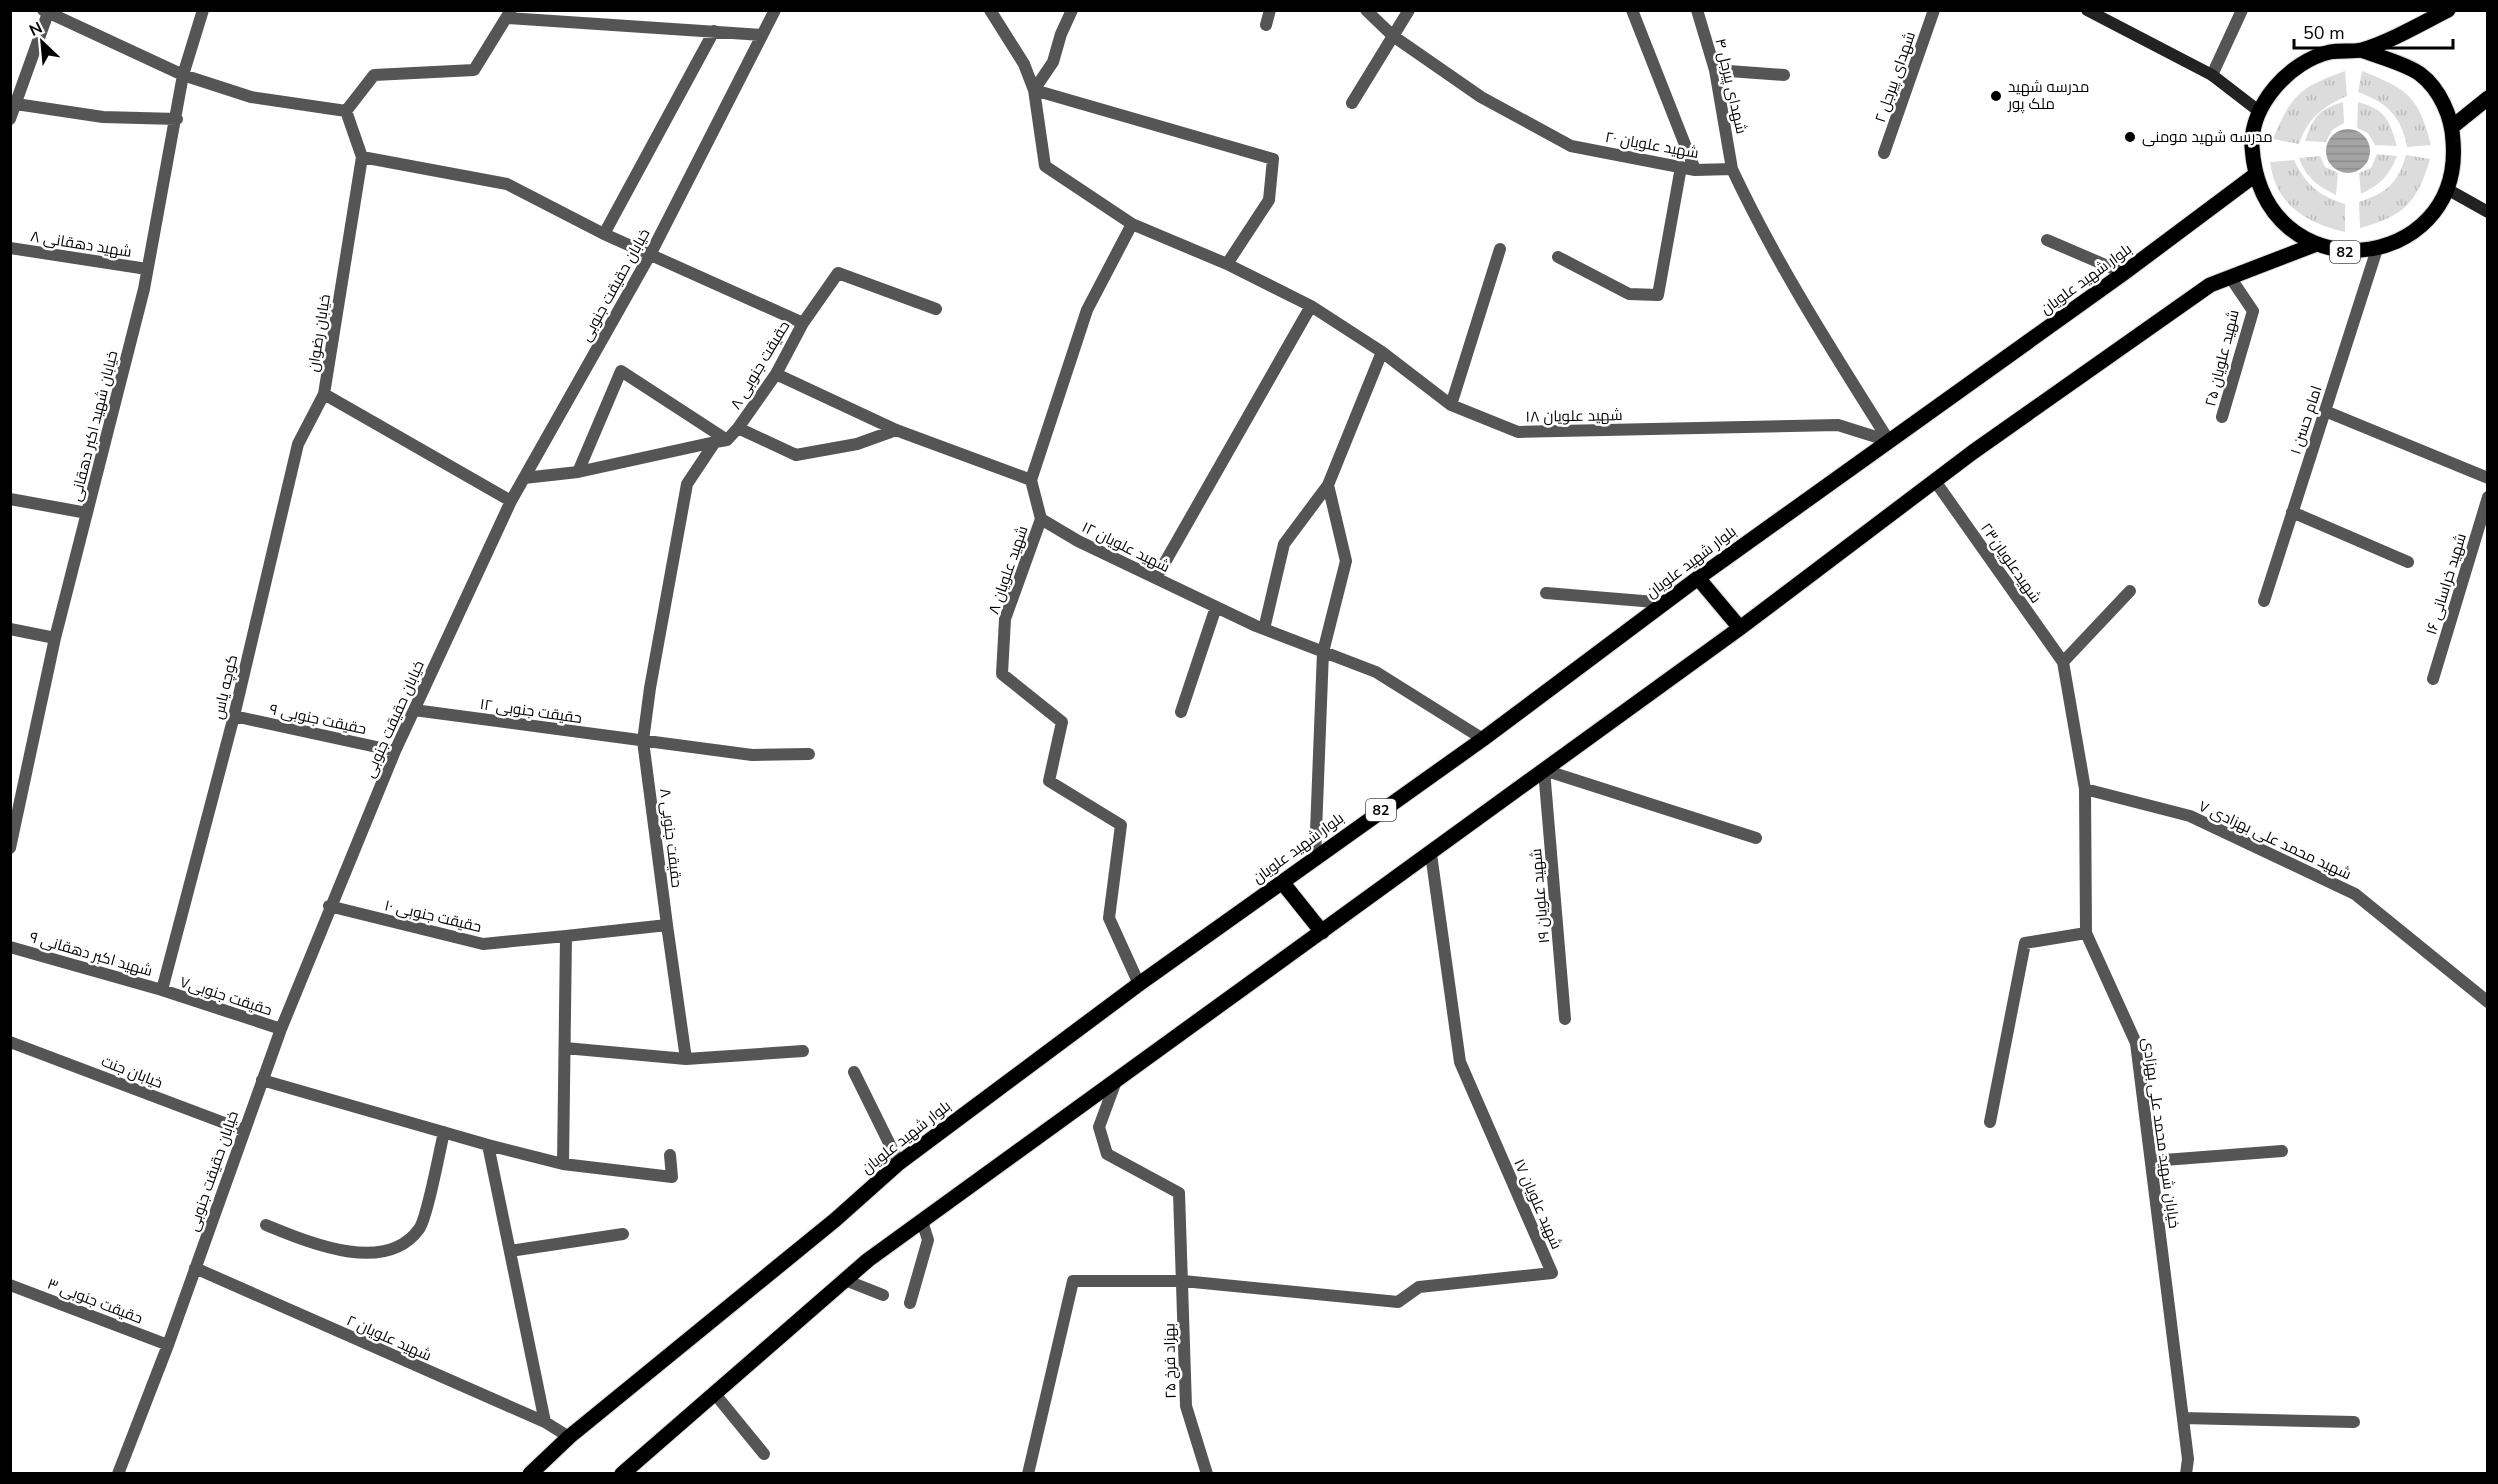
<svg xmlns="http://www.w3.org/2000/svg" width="2498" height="1484" viewBox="0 0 2498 1484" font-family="'Nunito Sans',Cairo,sans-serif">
	<defs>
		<pattern id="park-tufts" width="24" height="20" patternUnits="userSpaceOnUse" patternTransform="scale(1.5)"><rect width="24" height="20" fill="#dcdcdc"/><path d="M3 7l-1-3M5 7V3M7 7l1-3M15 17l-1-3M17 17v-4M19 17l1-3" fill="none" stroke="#bbb"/></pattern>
		<pattern id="water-rules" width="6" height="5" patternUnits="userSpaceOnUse" patternTransform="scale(1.5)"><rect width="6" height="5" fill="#a3a3a3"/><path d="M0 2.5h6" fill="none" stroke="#8b8b8b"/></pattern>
	</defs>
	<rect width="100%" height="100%" fill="#fff"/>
	<path fill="url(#park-tufts)" d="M2345,71l2,25c-25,11 -39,22 -48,48l-26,-5c19,-45 26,-51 72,-68z
		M2362,71c46,18 57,26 69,74l-24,2c-6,-32 -20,-44 -49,-55z
		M2343,102l1,21 -12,7 -6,12 -21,-1c9,-25 13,-31 38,-39z
		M2358,102c28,8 31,17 39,44l-22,-1 -7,-12 -11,-5z
		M2377,154l20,2c-8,20 -17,29 -36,38l-2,-21 12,-5z
		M2406,155l24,4c-13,44 -26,57 -70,69l-1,-26c28,-9 39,-19 47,-47z
		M2320,156l5,11 13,6 -2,22c-18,-9 -30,-17 -37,-37z
		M2294,160c12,25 25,36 51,44v28c-40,-10 -69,-27 -75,-70z"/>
	<path fill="url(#water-rules)" d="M2326 151a22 22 0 1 1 44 0a22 22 0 1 1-44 0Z"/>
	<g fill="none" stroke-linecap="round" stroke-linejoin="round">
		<g stroke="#dbdbdb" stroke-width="17">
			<path id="primary" d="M2361,50c16,6 46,14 59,24 20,15 32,43 33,67 11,134 -191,155 -201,6 -2,-42 38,-86 78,-95 10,-2 22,0 32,-2 28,-8 60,-27 86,-40
				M2452,127l36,-29
				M1698,578l42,50
				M1282,882l40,50
				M530,1474l39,-37 266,-217 64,-57 240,-179 344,-245 215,-161 426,-305 131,-98
				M622,1474l246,-214 872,-632 233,-176 237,-167 104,-40"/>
		</g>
		<path stroke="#555" stroke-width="12" d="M43,10l140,65 68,22 95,14
			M990,10l34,54 10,26 11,76 87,58 -45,86 -56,170
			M1072,10l-11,24 -8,28 -19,28 239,69 -4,41 -42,64
			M1366,10l27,26 88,61 90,49 124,24 37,-1c45,96 101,183 157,272
			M1632,10l63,160
			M1697,10l18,60 17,99
			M508,18l254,17
			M1266,25l4,-15
			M1715,70l69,5
			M2212,75l30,-65
			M1352,103l57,-93
			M16,104l87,13 74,2
			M10,119l38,-106
			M1884,153l50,-143
			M362,157l145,27 97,50 199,89
			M1132,224l95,40 84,42 71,46 69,53 67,27 320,-7 51,16
			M604,234l110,-203
			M2047,240l77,33
			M10,248l137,21
			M1558,257l71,37 29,1 23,-128
			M776,374l120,56 135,50 10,39 37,22 178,85 120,46 107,67
			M1451,405l49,-156
			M2325,411l163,67
			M2222,417l31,-106 -23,-34
			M738,428l58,27 61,-11 39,-14
			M578,472l43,-101 106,69
			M524,478l54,-6 137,-30
			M1935,481l128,181 22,127 1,144 50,110 52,416 -2,15
			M10,499l77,14
			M511,501l-187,-107 38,-237 -16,-46 28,-36 100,-5 37,-60
			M2292,512l116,50
			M1041,519l-36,100 -3,55 60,48 -13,59 72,44 -12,93 30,66
			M1156,578l155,-272
			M1546,593l121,10
			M2264,601l113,-352
			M10,629l45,9
			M1264,629l20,-85 44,-59
			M2063,662l67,-71
			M2433,679l55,-182
			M414,710l338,45 57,-1
			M1181,712l35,-105
			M234,716l161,35
			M2085,789l105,27 165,78 133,108
			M10,848l45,-210 89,-349 39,-214 20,-65
			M1315,857l8,-205 23,-91 -18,-76 54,-133
			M329,906l154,38 83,-8
			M667,925l19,134 117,-8
			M10,947l152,43 119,39
			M162,990l72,-274 64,-272 26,-50
			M1565,1019l-21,-249 212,68
			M10,1042l233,88
			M565,1048l121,11
			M854,1072l45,91
			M262,1080l226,65 75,19 3,-228 101,-11 -24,-184 7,-53 37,-204 28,-42 12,-2 11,-12 38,-54 27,-51 35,-50 98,36
			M1116,1081l-17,46 8,27 72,39 7,213 21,68
			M1990,1122l35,-179 61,-10
			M488,1145l57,277
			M2151,1161l131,-10
			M563,1164l109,13 -2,-22
			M266,1225c42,17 119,51 153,4 8,-10 21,-80 25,-97
			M510,1251l113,-17
			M195,1268l350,154 24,15
			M845,1280l38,15
			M10,1285l158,60
			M910,1303l18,-63 -6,-19
			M715,1394l49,60
			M2183,1418l171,4
			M118,1474l50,-129 113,-316 114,-278 116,-250 140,-248 124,-243
			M1028,1474l45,-193h110l215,21 21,-15 133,-14 -92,-211 -29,-208"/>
		<path stroke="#222" stroke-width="12" d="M2087,10l125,65 48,37
			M2447,189l41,23"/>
		<use href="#primary" stroke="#000" stroke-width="15"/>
	</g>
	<g fill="#000" stroke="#fff" stroke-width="2">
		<circle cx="1996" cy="96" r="6"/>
		<circle cx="2130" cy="137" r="6"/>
	</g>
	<g text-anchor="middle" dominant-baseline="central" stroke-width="5" stroke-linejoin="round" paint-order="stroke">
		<g fill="#fff" stroke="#4c4c4c" stroke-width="1.5">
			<rect x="2330" y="241" width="30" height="22" rx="4.5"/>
			<rect x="1366" y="799" width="30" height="22" rx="4.5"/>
		</g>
		<g font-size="14" font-weight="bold" fill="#000">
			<text x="2345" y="252">82</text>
			<text x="1381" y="810">82</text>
		</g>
		<g font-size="15" fill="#000" stroke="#fff">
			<text transform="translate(1895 77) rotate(-71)">شهدای پیرجل ۲</text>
			<text transform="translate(1731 86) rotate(77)">شهدای پیرجل ۴</text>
			<text transform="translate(1652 145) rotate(10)">شهید علویان ۲۰</text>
			<text transform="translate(81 244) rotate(9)">شهید دهقانی ۸</text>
			<text transform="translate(2086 279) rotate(-36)">بلوار شهید علویان</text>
			<text transform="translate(615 285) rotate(-61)">خیابان حقیقت جنوبی</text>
			<text transform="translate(319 333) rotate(-81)">خیابان رضوان</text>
			<text transform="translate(2222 358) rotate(-76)">شهید علویان ۲۵</text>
			<text transform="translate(760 365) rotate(-59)">حقیقت جنوبی ۸</text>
			<text transform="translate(1574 416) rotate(-1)">شهید علویان ۱۸</text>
			<text transform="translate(2306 420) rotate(-72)">امام حسن ۱</text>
			<text transform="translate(94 426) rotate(-76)">خیابان شهید اکبر دهقانی</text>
			<text transform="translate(1126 547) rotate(26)">شهید علویان ۱۲</text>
			<text transform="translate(1691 562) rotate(-37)">بلوار شهید علویان</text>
			<text transform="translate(2011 563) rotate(55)">شهیدعلویان۲۳</text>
			<text transform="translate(1008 570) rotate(-71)">شهید علویان ۸</text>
			<text transform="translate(2446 584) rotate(-73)">شهید خراسانی ۱۶</text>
			<text transform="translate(225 687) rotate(-77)">کوچه یاس</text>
			<text transform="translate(531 711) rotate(8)">حقیقت جنوبی ۱۲</text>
			<text transform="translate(318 719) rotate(12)">حقیقت جنوبی ۹</text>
			<text transform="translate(394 719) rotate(-66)">خیابان حقیقت جنوبی</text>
			<text transform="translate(671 838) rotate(83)">حقیقت جنوبی ۸</text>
			<text transform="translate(2275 840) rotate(25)">شهید محمد علی بهزادی ۷</text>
			<text transform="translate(1298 848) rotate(-36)">بلوار شهید علویان</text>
			<text transform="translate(1540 896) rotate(-95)">شهید علویان ۱۹</text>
			<text transform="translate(433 916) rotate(13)">حقیقت جنوبی ۱۰</text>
			<text transform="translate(91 954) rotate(16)">شهید اکبر دهقانی ۹</text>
			<text transform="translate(226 996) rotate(18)">حقیقت جنوبی۷</text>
			<text transform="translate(132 1072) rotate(21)">خیابان جنت</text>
			<text transform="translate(2161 1133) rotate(82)">خیابان شهید محمد علی بهزادی</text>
			<text transform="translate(906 1137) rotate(-38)">بلوار شهید علویان</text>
			<text transform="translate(213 1171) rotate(-71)">خیابان حقیقت جنوبی</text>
			<text transform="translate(1538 1204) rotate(66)">شهید علویان ۱۷</text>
			<text transform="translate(95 1301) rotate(21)">حقیقت جنوبی ۳</text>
			<text transform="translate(389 1338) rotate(24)">شهید علویان ۲</text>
			<text transform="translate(1170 1361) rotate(-91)">بهزاد فرخ ۲۵</text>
		</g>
		<g font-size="15" fill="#000" stroke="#fff" text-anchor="start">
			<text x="2008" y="87">مدرسه شهید<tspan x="2008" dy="17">ملک پور</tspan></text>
			<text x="2142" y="137">مدرسه شهید مومنی</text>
		</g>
	</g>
	<rect width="2498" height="1484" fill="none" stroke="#000000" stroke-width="24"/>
	<g transform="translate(42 42) rotate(334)" stroke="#ffffff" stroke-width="4.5" paint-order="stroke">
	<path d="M0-4.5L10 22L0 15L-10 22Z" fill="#000000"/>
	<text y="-9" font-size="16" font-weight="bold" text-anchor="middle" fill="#000000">N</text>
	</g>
	<path d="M2294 39v9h159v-9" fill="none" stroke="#000000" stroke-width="3"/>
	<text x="2303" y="39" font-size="18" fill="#000000" stroke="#ffffff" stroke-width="4.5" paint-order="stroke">50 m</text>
</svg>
